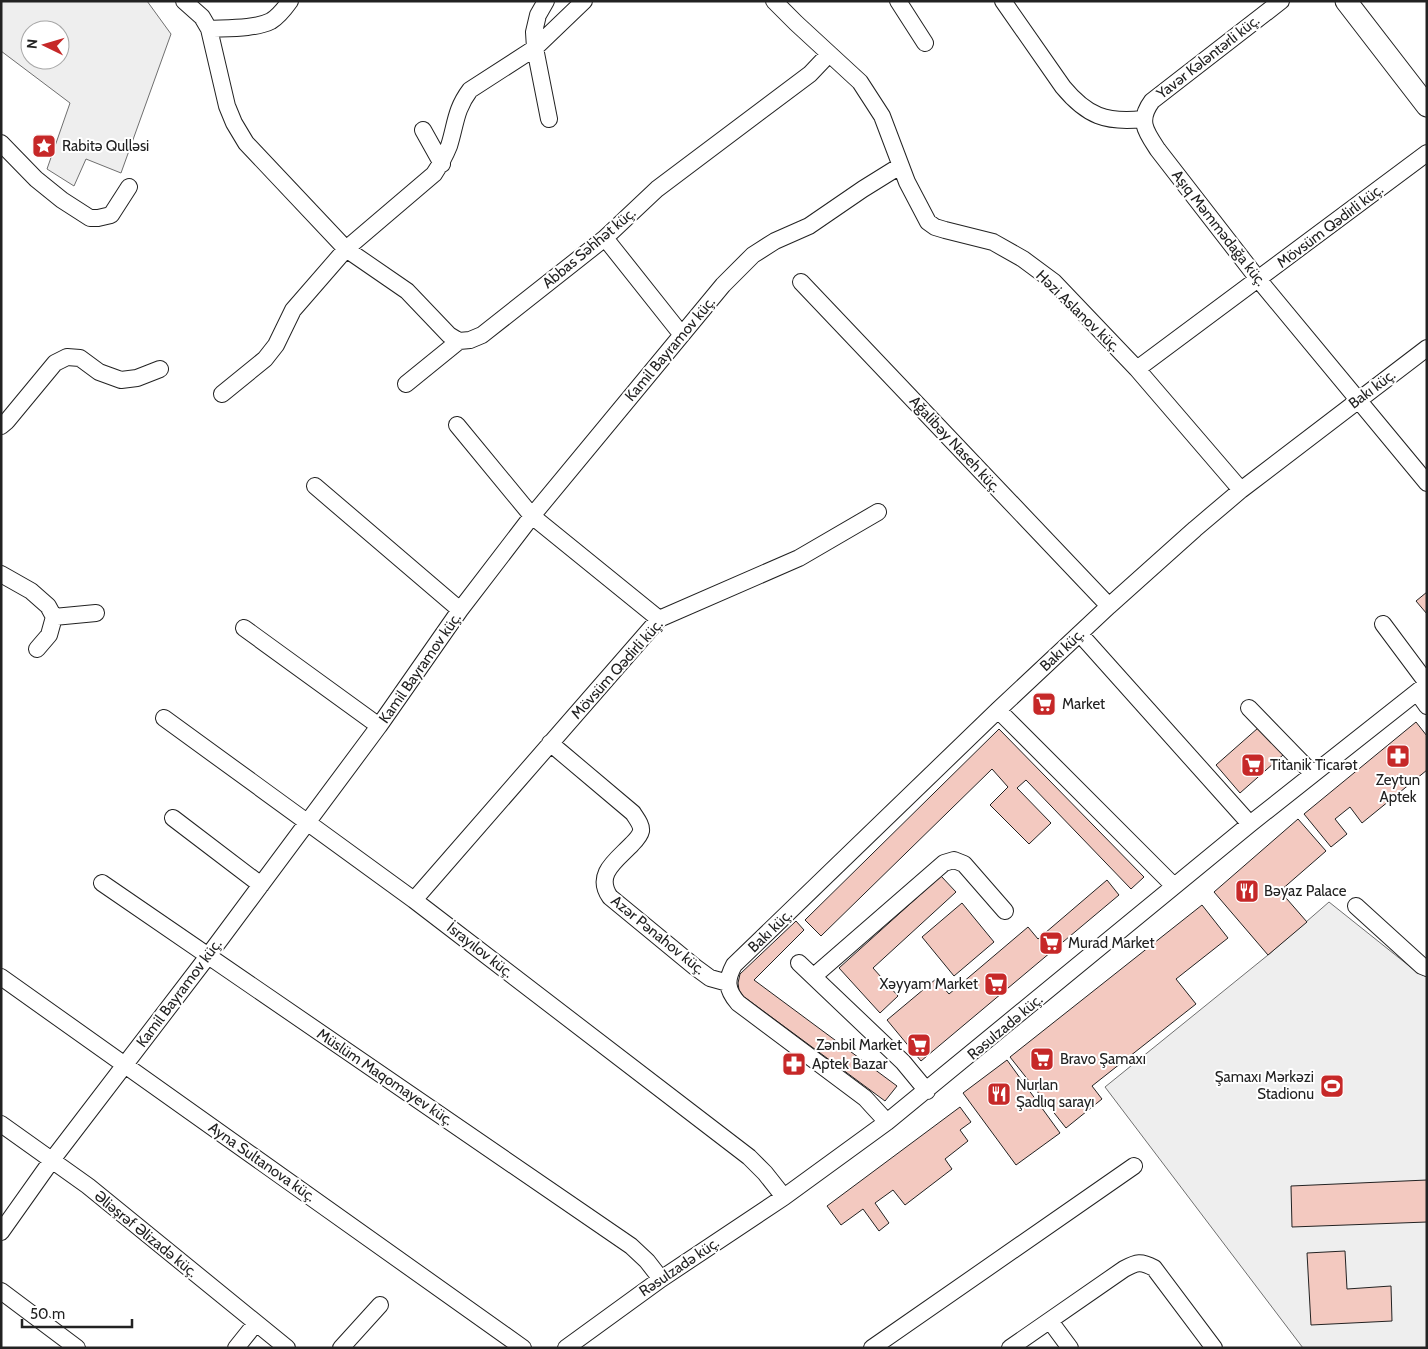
<svg xmlns="http://www.w3.org/2000/svg" width="1428" height="1349" viewBox="0 0 1428 1349" font-family="Cabin,sans-serif">
	<rect width="100%" height="100%" fill="#fff"/>
	<path fill="#eee" stroke="#6f6f6f" fill-rule="evenodd" d="M1,1h146l24,33 -50,139 -35,-14 -12,27 -27,-17 23,-66 -69,-52zM30,30h30v30h-30z
		M1329,902l89,71 9,4v371h-124l-198,-261 163,-132z"/>
	<path fill="#f3c9c0" stroke="#222" d="M1427,592v22l-11,-13z
		M1416,722l11,14v34l-65,53 -12,-16 -15,12 12,15 -16,13 -27,-33z
		M1258,728l25,27 -43,38 -24,-28z
		M999,729l145,148 -13,12 -105,-109 -9,8 34,35 -22,21 -39,-39 18,-18 -16,-18 -171,167 -16,-16z
		M1298,819l28,32 -46,40 27,31 -39,33 -54,-63z
		M941,876l15,16 -83,76 25,28 -18,17 -41,-45z
		M1107,880l12,15 -198,166 -34,-41 49,-41 13,15 79,-67 10,12z
		M962,903l32,39 -40,34 -32,-39z
		M1202,905l26,33 -52,41 20,25 -104,82 10,13 -36,29 -56,-71z
		M796,921l8,9 -50,50 143,106 -12,15 -142,-105 -4,-6 -1,-7 2,-9z
		M1007,1060l53,73 -44,32 -53,-72z
		M960,1107l11,15 -11,8 8,11 -23,18 7,10 -47,36 -12,-15 -18,13 14,20 -10,8 -16,-22 -22,16 -14,-19z
		M1427,1180v42l-135,5 -1,-41z
		M1345,1251l2,38 44,-3 1,35 -81,4 -4,-72z"/>
	<g fill="none" stroke-linecap="round" stroke-linejoin="round">
		<g stroke="#222" stroke-width="18">
			<path id="minor" d="M184,1l18,16 7,12 18,77 7,17 12,20 100,106 61,42 42,44 10,6 11,-1 12,-5 123,-97 52,-49 153,-115 19,-20
				M546,1l-8,14 -4,17 1,16 14,71
				M774,1l22,22 64,59 22,34 25,66 21,40 7,5 10,3 48,12 30,17 31,23 83,87 104,121
				M898,1l27,42
				M1003,1l60,86c24,29 43,36 80,32
				M1281,1l-129,100c-15,20 -6,31 6,49l100,129 169,204
				M209,29c18,-1 46,0 62,-8 8,-5 14,-13 19,-20
				M423,130l19,34
				M1,143l35,36 26,21 28,18h8l13,-3 18,-28
				M605,238l77,97
				M801,282l308,324
				M1137,369l290,-216
				M406,384l53,-43
				M222,394l43,-35 11,-14 17,-35 53,-61 88,-75c6,-9 11,-18 15,-28 7,-22 6,-36 21,-56l65,-42 49,-47
				M457,425l75,91 127,103
				M1,426l6,-5 48,-58 12,-6 13,1 19,14 22,8 16,-2 23,-9
				M315,486l145,124
				M1,574l30,17 17,15 6,11 -5,18 -12,14
				M54,617l42,-4
				M1383,624l44,59
				M244,628l135,98
				M1080,634l170,190
				M1417,692l10,14
				M1249,708l64,66
				M998,710l176,176
				M164,718l250,182 335,257 16,16 19,24
				M550,743l83,70c3,5 9,12 8,18 -1,5 -6,10 -9,13 -15,16 -38,30 -22,53l85,70 15,11 18,5
				M173,818l88,67
				M102,883l529,363 16,15 14,18
				M414,900l245,-281 140,-61 79,-46
				M1356,906l66,60 5,2
				M799,963l104,99 24,29
				M814,976l130,-113 10,-3 10,4 41,47
				M1,977l522,371
				M887,1122l-22,-24 -127,-95c-12,-14 -12,-23 -4,-38l264,-255 111,-104 86,-77 46,-39 186,-142
				M1,1124l87,62 199,162
				M1,1232l51,-72 156,-204 171,-230 81,-116 72,-94 191,-231 30,-30 22,-14 34,-15 54,-37 37,-23
				M1,1291l76,57
				M1050,1321l20,27
				M236,1348l20,-25
				M341,1348l39,-43
				M566,1348l95,-69 123,-82 103,-75 363,-298 177,-140
				M872,1348l262,-182
				M1010,1348l114,-79c13,-7 17,-8 30,-1l60,80"/>
		</g>
		<g stroke="#222" stroke-width="23">
			<path id="major" d="M1346,1l81,105"/>
		</g>
		<use href="#minor" stroke="#fff" stroke-width="16"/>
		<use href="#major" stroke="#fff" stroke-width="21"/>
	</g>
	<defs>
		<g id="sight-square" transform="scale(1.25)"><rect x="-9" y="-9" width="18" height="18" rx="4" fill="#c62828" stroke="#fff"/><path d="M0-6L1.8-2.2L6-1.7L2.9 1.2L3.7 5.4L0 3.3L-3.7 5.4L-2.9 1.2L-6-1.7L-1.8-2.2Z" fill="#fff"/></g>
		<g id="supermarket-square" transform="scale(1.25)"><rect x="-9" y="-9" width="18" height="18" rx="4" fill="#c62828" stroke="#fff"/><path d="M-6-5.5h2.5l.6 2H6L4.5 2H-2.5L-4.4-4H-6ZM-1.5 3.2a1.3 1.3 0 1 0 .1 0ZM3 3.2a1.3 1.3 0 1 0 .1 0Z" fill="#fff"/></g>
		<g id="pharmacy-square" transform="scale(1.25)"><rect x="-9" y="-9" width="18" height="18" rx="4" fill="#c62828" stroke="#fff"/><path d="M-2-6h4v4h4v4h-4v4h-4v-4h-4v-4h4Z" fill="#fff"/></g>
		<g id="restaurant-square" transform="scale(1.25)"><rect x="-9" y="-9" width="18" height="18" rx="4" fill="#c62828" stroke="#fff"/><path d="M-5-6h1v4h1v-4h1v4h1v-4h1v5L-1.5 .5V6h-2V.5L-5-1ZM5-6V6H3V1.5H1.5Q1.5-4 5-6Z" fill="#fff"/></g>
		<g id="stadium-square" transform="scale(1.25)"><rect x="-9" y="-9" width="18" height="18" rx="4" fill="#c62828" stroke="#fff"/><path d="M0-5a6.5 5 0 1 0 0 10a6.5 5 0 1 0 0-10ZM-3.5-1.8h7v3.6h-7Z" fill="#fff"/></g>
	</defs>
	<g fill-rule="evenodd">
		<use href="#sight-square" x="44" y="146"/>
		<use href="#supermarket-square" x="1044" y="704"/>
		<use href="#pharmacy-square" x="1398" y="756"/>
		<use href="#supermarket-square" x="1253" y="765"/>
		<use href="#restaurant-square" x="1247" y="891"/>
		<use href="#supermarket-square" x="1051" y="943"/>
		<use href="#supermarket-square" x="996" y="984"/>
		<use href="#supermarket-square" x="919" y="1045"/>
		<use href="#supermarket-square" x="1042" y="1059"/>
		<use href="#pharmacy-square" x="794" y="1064"/>
		<use href="#stadium-square" x="1332" y="1086"/>
		<use href="#restaurant-square" x="999" y="1094"/>
	</g>
	<g text-anchor="middle" dominant-baseline="central" stroke-width="4" stroke-linejoin="round" paint-order="stroke">
		<g font-size="15" fill="#222" stroke="#fff">
			<text transform="translate(1208 57) rotate(-38)">Yavər Kələntərli küç.</text>
			<text transform="translate(1330 226) rotate(-37)">Mövsüm Qədirli küç.</text>
			<text transform="translate(1219 228) rotate(52)">Aşıq Məmmədağa küç.</text>
			<text transform="translate(589 248) rotate(-40)">Abbas Səhhət küç.</text>
			<text transform="translate(1078 311) rotate(44)">Həzi Aslanov küç.</text>
			<text transform="translate(670 349) rotate(-50)">Kamil Bayramov küç.</text>
			<text transform="translate(1372 389) rotate(-37)">Bakı küç.</text>
			<text transform="translate(955 444) rotate(47)">Ağalibəy Naseh küç.</text>
			<text transform="translate(1062 650) rotate(-43)">Bakı küç.</text>
			<text transform="translate(420 668) rotate(-55)">Kamil Bayramov küç.</text>
			<text transform="translate(617 669) rotate(-48)">Mövsüm Qədirli küç.</text>
			<text transform="translate(770 931) rotate(-44)">Bakı küç.</text>
			<text transform="translate(658 935) rotate(39)">Azər Pənahov küç.</text>
			<text transform="translate(480 950) rotate(38)">İsrayılov küç.</text>
			<text transform="translate(179 993) rotate(-53)">Kamil Bayramov küç.</text>
			<text transform="translate(1005 1027) rotate(-40)">Rəsulzadə küç.</text>
			<text transform="translate(385 1077) rotate(34)">Müslüm Maqomayev küç.</text>
			<text transform="translate(262 1162) rotate(35)">Ayna Sultanova küç.</text>
			<text transform="translate(146 1234) rotate(39)">Əliəşrəf Əlizadə küç.</text>
			<text transform="translate(679 1267) rotate(-34)">Rəsulzadə küç.</text>
		</g>
		<g font-size="15" fill="#222" stroke="#fff" text-anchor="start">
			<text x="62" y="146">Rabitə Qulləsi</text>
			<text x="1062" y="704">Market</text>
			<text x="1270" y="765">Titanik Ticarət</text>
			<text x="1398" y="780" text-anchor="middle">Zeytun<tspan x="1398" dy="17">Aptek</tspan></text>
			<text x="1264" y="891">Bəyaz Palace</text>
			<text x="1068" y="943">Murad Market</text>
			<text x="978" y="984" text-anchor="end">Xəyyam Market</text>
			<text x="902" y="1045" text-anchor="end">Zənbil Market</text>
			<text x="1060" y="1059">Bravo Şamaxı</text>
			<text x="812" y="1064">Aptek Bazar</text>
			<text x="1314" y="1077" text-anchor="end">Şamaxı Mərkəzi<tspan x="1314" dy="17">Stadionu</tspan></text>
			<text x="1016" y="1085">Nurlan<tspan x="1016" dy="17">Şadlıq sarayı</tspan></text>
		</g>
	</g>
	<rect width="1428" height="1349" fill="none" stroke="#222222" stroke-width="5"/>
	<g transform="translate(45 45) rotate(275)"><circle r="24" fill="#ffffff" stroke="#a7a7a7"/>
	<path d="M0-4L9 19L0 12L-9 19Z" fill="#c62828"/>
	<text y="-8" font-size="14" font-weight="bold" text-anchor="middle" fill="#222222">N</text>
	</g>
	<path d="M22 1319v8h110v-8" fill="none" stroke="#222222" stroke-width="2.5"/>
	<text x="30" y="1319" font-size="15" fill="#222222" stroke="#ffffff" stroke-width="4" paint-order="stroke">50 m</text>
</svg>
